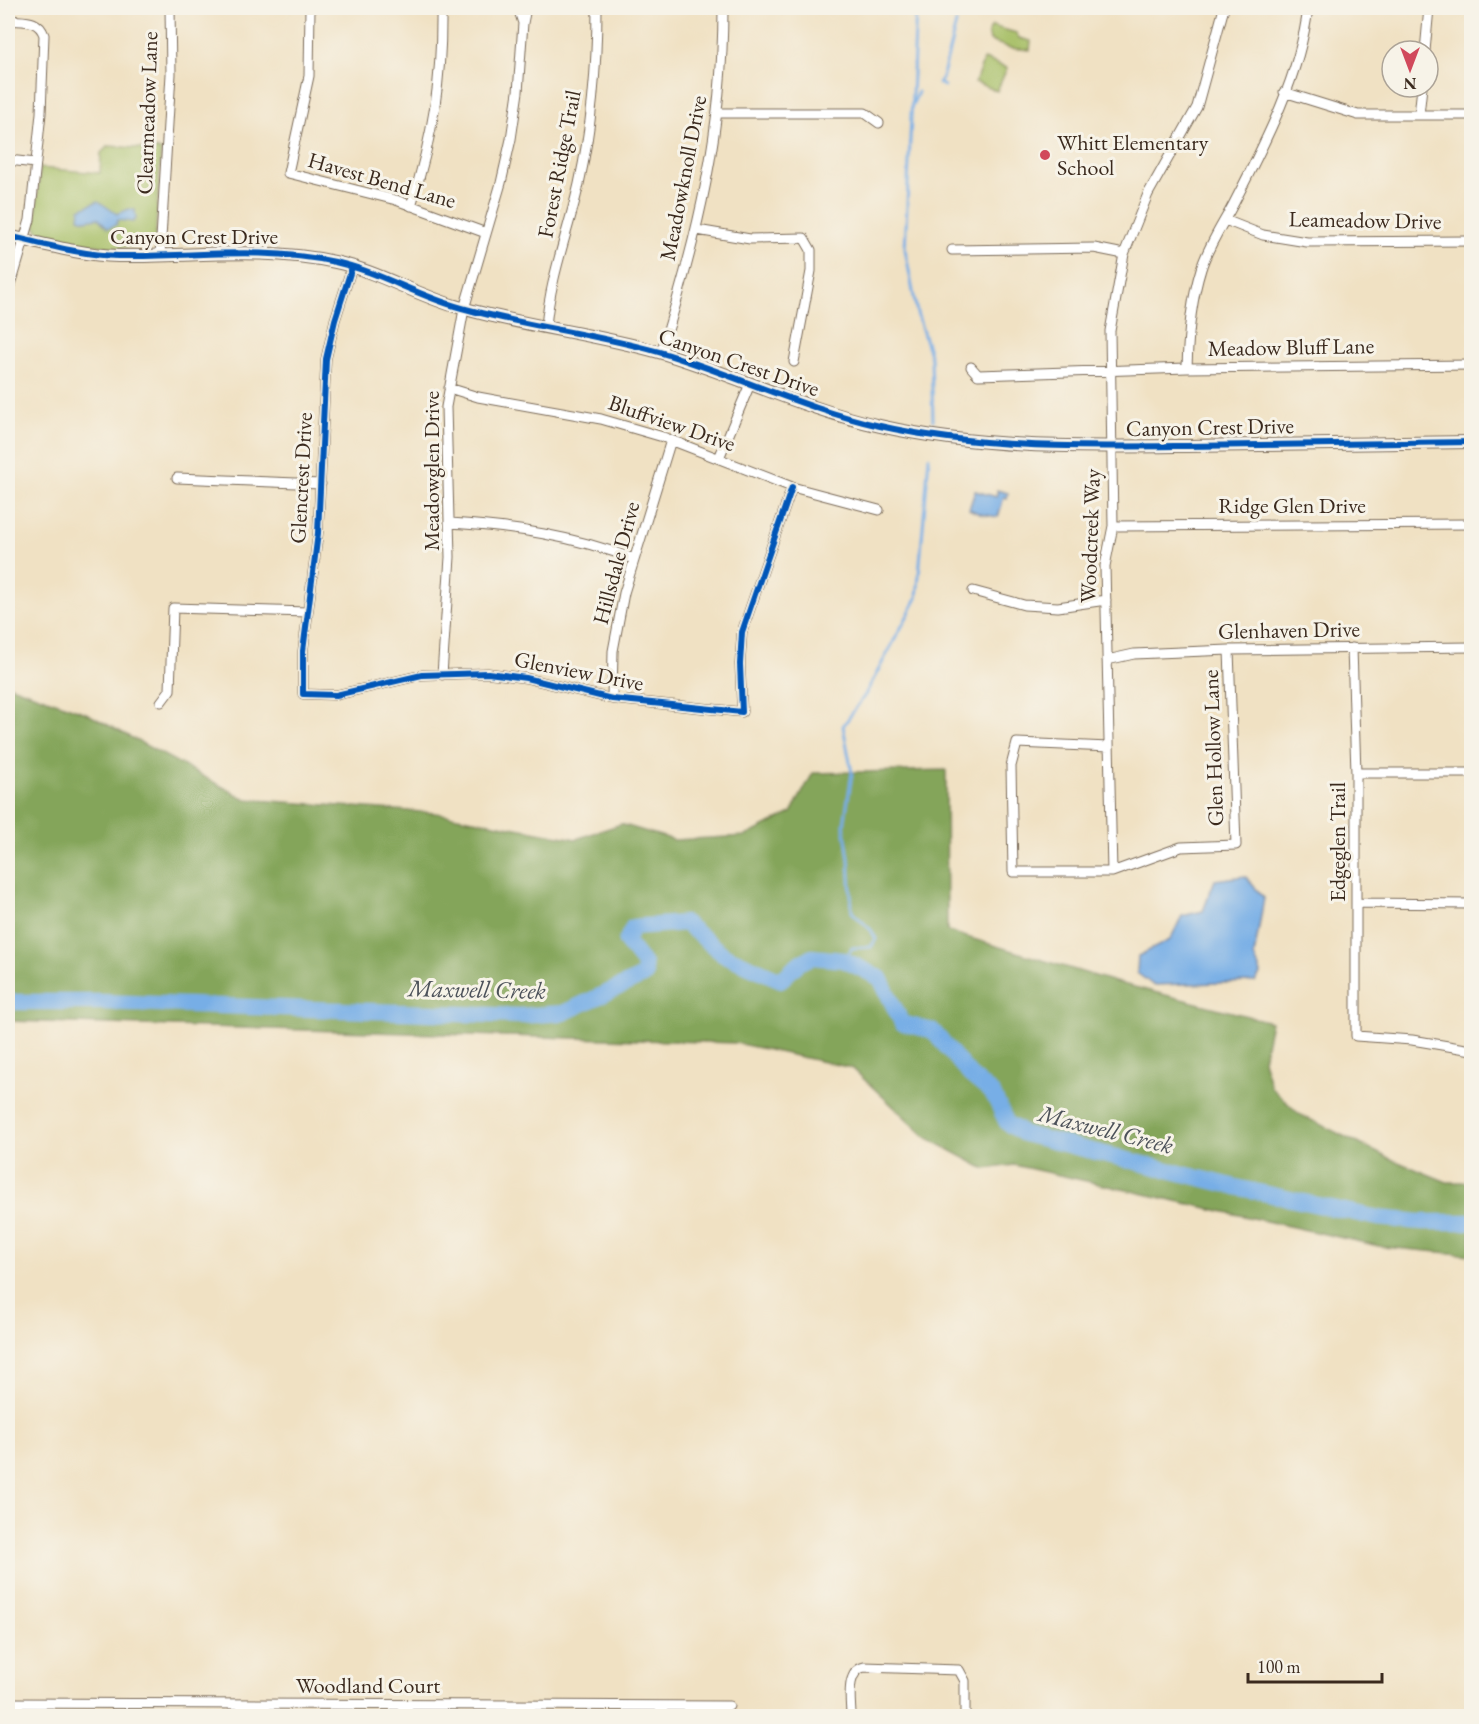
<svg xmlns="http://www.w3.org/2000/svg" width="1479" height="1724" viewBox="0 0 1479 1724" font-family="'EB Garamond',serif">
	<rect width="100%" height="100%" fill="#f7f3e8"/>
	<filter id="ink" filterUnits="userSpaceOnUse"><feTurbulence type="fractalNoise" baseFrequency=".0167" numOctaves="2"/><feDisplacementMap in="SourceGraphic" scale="12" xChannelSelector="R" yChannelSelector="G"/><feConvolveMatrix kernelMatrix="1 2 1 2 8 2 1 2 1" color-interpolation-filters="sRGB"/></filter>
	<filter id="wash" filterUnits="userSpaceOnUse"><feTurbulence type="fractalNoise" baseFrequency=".008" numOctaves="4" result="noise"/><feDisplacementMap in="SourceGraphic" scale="24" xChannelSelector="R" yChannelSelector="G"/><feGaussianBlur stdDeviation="1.35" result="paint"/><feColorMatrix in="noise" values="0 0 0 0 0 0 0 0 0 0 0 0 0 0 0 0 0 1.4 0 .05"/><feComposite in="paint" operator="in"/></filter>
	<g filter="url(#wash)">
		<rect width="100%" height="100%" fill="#f0e1c3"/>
		<path fill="#a5be64" stroke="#707441" stroke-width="1.5" d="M992,26l24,7 3,5 12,3 -1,9 -20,-2 -20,-7 -2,-8z
			M984,59l23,9 -10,23 -22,-9z
			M108,146l53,4 -6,92 -4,4 -38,2 -71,-12 -7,-10 5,-58 60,5 1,-20z"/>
		<path fill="#84a55a" stroke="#60683c" stroke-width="1.5" d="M8,685l78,28 159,86 191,14 140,26 45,-15 53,16 72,-4 45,-23 22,-40 133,-3 1,161 168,51 156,40 -8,38 8,27 28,27 87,43 61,25h24v73l-88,-8 -369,-82 -29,4 -58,-31 -75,-70 -116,-25 -728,-22z"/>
		<path fill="#77aee6" stroke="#596c82" stroke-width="1.5" d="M98,201l19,13 12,-5 6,1 1,9 -3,3 -15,-2 -2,5 -8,3 -10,-10 -13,2 -6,-2 1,-9z
			M997,490l11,3 -1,5 -3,-1 -6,20 -18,-3 -11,-5 6,-18 22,6z
			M1245,876l19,22 -10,58 7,17 -6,9 -102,3 -16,-12 1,-17 32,-16 12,-24 21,-5 12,-31z"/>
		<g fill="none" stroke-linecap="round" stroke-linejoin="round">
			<path stroke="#77aee6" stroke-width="3" d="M916,8l-11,241 12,64 14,45 2,62
				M944,86l-5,-3 3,-4 14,-56
				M913,104l5,-12
				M844,960l8,-12 19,-1 5,-8 -5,-9 -19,-18 -3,-53 -5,-34 8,-52 -9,-47 22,-31 52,-97 12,-141"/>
			<path stroke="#77aee6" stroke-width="16" d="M8,1002h92l420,14 43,-3 82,-38 -1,-11 -18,-23 7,-14 52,-4 39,32 57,25 18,-17 13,-6 32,3 36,18 22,45 31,8 37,44 23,19 14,29 17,11 216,54 138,30 42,4h52"/>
		</g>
	</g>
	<g filter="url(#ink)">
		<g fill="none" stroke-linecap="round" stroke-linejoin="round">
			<g stroke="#7a6a58" stroke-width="11">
				<path id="minor" d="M310,8l-1,68 -21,97 108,27 90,33
					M518,8l5,15 3,-15
					M8,20c15,2 30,-2 36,15l-3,78 -11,107 -22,75
					M1425,51l4,-43
					M1284,92l74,23h114
					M717,113h148l14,10
					M1419,115l3,-28
					M8,160l28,3
					M411,206c22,-71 31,-125 30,-198
					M1225,220l38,15 44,7 165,-1
					M697,230l53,9 54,-1 7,12v21l-17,91
					M952,250l142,-2 30,6
					M160,255l11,-181 -1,-66
					M352,267l-17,53 -9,39 -8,174 -15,118v43l33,1 86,-20 66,-2 38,5 86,21 130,13 -2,-48 2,-32 50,-145
					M546,327c4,-49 22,-95 33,-143 13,-59 18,-116 18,-176
					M661,353c37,-118 62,-221 62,-345
					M971,367l7,8 209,-7 285,-3
					M1187,368c1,-34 4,-67 14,-99 7,-23 22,-45 33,-66 31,-60 66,-127 74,-195
					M449,388l29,9 123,22 62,18 129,50 87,23
					M719,458l31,-74
					M177,478l144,6
					M450,523c64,4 124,13 184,36
					M1113,526l359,-2
					M973,591l51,14 34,2 48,-7
					M1352,648l4,125v263l56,4 60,10
					M1107,660l27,-6 95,-4 243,-3
					M442,675l8,-118 -4,-150 18,-98 37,-126 10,-44 7,-47 5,-69
					M612,699l1,-48 11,-58 47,-153
					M161,702l9,-12 3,-82 135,4
					M1109,747l-92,-4 -6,23 2,106h99l69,-25 55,-2 -7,-195
					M1356,773h116
					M1112,872l-7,-306 8,-40 -3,-195 14,-77 24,-60 49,-87 27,-99
					M1356,903l116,1
					M8,1703l721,3
					M851,1716c0,-15 -6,-44 13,-49l95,3 6,11v35"/>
			</g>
			<g stroke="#7a6a58" stroke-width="14">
				<path id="tertiary" d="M8,236c36,8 73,19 110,20 73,1 145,-10 217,6 42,9 79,32 120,44 67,20 137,27 204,46 75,22 145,57 221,74 101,23 204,21 306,20 95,-1 190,-3 286,-4"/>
			</g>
			<use href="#minor" stroke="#fff" stroke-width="9"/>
			<use href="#tertiary" stroke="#fff" stroke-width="12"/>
			<g stroke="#f7f3e8" stroke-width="10">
				<path id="cycleway" d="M8,236c36,8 73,19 110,20 73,1 145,-10 217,6 42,9 79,32 120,44 67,20 137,27 204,46 75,22 145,57 221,74 101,23 204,21 306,20 95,-1 190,-3 286,-4
					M352,267l-17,53 -9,39 -8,174 -15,118v43l33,1 86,-20 66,-2 38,5 86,21 130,13 -2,-48 2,-32 50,-145"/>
			</g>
			<use href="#cycleway" stroke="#0057b8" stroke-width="6"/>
		</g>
	</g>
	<circle fill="#d1495b" stroke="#f7f3e8" stroke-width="2" cx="1045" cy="155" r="6"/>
	<g text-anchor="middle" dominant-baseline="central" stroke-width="6" stroke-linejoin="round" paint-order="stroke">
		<g font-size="22" fill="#3b2a1e" stroke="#f7f3e8">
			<text transform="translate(147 113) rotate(-88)">Clearmeadow Lane</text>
			<text transform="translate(559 164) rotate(-79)">Forest Ridge Trail</text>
			<text transform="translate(683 178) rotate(-79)">Meadowknoll Drive</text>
			<text transform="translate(382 180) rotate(16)">Havest Bend Lane</text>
			<text transform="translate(1365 220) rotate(1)">Leameadow Drive</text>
			<text x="194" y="236">Canyon Crest Drive</text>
			<text transform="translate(1291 347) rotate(-1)">Meadow Bluff Lane</text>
			<text transform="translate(739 362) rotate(19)">Canyon Crest Drive</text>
			<text transform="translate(672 423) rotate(19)">Bluffview Drive</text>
			<text transform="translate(1210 427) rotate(-1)">Canyon Crest Drive</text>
			<text transform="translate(431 471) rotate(-90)">Meadowglen Drive</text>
			<text transform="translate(301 478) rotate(-87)">Glencrest Drive</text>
			<text x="1292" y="505">Ridge Glen Drive</text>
			<text transform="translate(1090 536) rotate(-88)">Woodcreek Way</text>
			<text transform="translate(616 563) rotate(-75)">Hillsdale Drive</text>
			<text transform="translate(1289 630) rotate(-1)">Glenhaven Drive</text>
			<text transform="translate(579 671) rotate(11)">Glenview Drive</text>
			<text transform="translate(1213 748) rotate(-92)">Glen Hollow Lane</text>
			<text transform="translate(1337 842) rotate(-90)">Edgeglen Trail</text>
			<text x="368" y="1685">Woodland Court</text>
		</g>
		<g font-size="22" fill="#3b2a1e" stroke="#f7f3e8" text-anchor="start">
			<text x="1057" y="142">Whitt Elementary<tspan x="1057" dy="25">School</tspan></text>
		</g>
		<g font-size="24" font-style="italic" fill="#4d525a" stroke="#f7f3e8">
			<text transform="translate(477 989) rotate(1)">Maxwell Creek</text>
			<text transform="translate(1106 1129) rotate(14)">Maxwell Creek</text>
		</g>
	</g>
	<rect width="1479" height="1724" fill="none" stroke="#f7f3e8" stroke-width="30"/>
	<g transform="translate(1410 69) rotate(180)"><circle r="28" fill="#f7f3e8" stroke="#aca397" stroke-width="1.5"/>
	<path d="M0-4.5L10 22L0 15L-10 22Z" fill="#d1495b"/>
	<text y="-9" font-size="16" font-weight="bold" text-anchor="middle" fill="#3b2a1e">N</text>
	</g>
	<path d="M1248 1673v9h134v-9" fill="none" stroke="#3b2a1e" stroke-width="3"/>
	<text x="1257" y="1673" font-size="18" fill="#3b2a1e" stroke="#f7f3e8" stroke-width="4.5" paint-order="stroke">100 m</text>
</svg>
